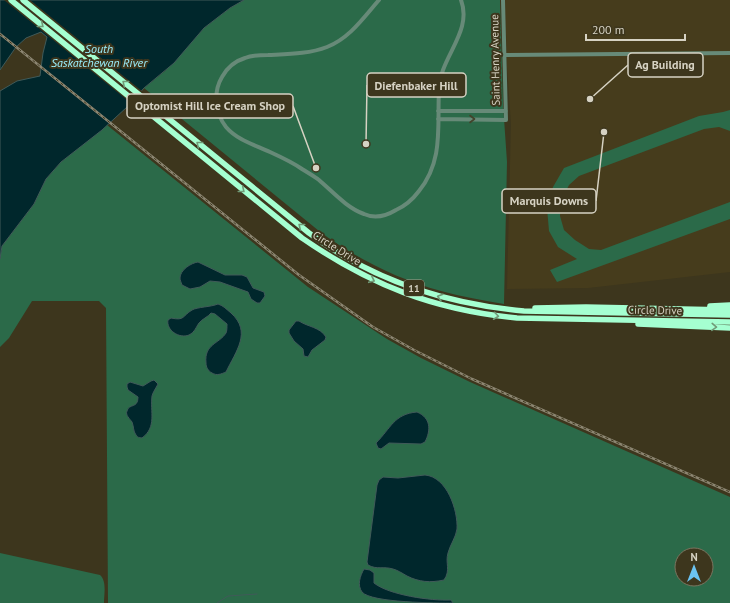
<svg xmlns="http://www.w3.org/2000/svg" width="730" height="603" viewBox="0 0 730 603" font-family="'PT Sans',sans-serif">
	<rect width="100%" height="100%" fill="#3d361d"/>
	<path fill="#463c1c" d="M505,0h225v272l-142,16 -81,1 4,-165 -4,-57z"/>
	<path fill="#2b6a49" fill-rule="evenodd" d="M244,0h256l3,104 4,58 -3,142c-21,-4 -42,-7 -63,-13 -44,-12 -86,-33 -122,-60l-175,-143 21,-17 39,-43 26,-20z
		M730,110v21l-11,-4 -15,2 -125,47 -10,9 -8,16 -1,15 4,14 11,10 14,9 12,1 129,-48v17l-173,63 -7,-12 27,-11 -19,-12 -9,-16 -2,-23 6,-21 11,-19 135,-52 24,-4z
		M107,125l201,162 79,52 34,19 49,24 260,115v106h-622l-2,-295 -7,-7h-67l-23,37 -9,9v-88l2,-13 32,-42 12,-25 15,-17zM682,555h24v24h-24z
		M0,553l100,22c7,6 4,19 4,28h-104z"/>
	<path fill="#00272c" stroke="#405a59" d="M0,0h244l-14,8 -26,20 -30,35 -30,25 -17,19 -25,23 -41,32 -15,17 -12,25 -32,42 -2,13v-168l17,-10 23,-5 3,-23 4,-16 -6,-5 -15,6 -10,9 -16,23z
		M198,262l27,13h17l5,2 6,11 11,4 1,4 -5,7h-3l-6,-4 -3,-7 -28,-10 -10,-1 -10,6 -10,2 -8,-4c-1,-3 -2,-5 -2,-7 0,-8 11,-15 18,-16z
		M218,304c6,2 8,5 13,9 21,19 5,38 -5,59 -5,2 -9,4 -14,1 -4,-2 -6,-6 -6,-10 -2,-19 13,-19 20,-30 1,-2 1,-6 1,-9l-12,-10 -4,-1c-3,4 -9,6 -12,10 -3,4 -4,9 -10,12 -10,4 -23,-5 -21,-15l3,-2c14,3 11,-2 21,-8 5,-3 19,-3 26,-6z
		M296,321h3c9,6 21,6 27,16l-1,3 -13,10 -4,7 -4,-1 -1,-7 -9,-8 -5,-8v-3z
		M154,380l4,4c-2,4 -5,8 -6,12 -2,16 5,31 -10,42 -4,-1 -4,0 -6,-3 -3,-4 -2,-8 -4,-13 -2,-3 -7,-7 -5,-11 2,-8 11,-2 11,-14l-10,-7 -1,-3v-3l3,-2 13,4 8,-5z
		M417,412c14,6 14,18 8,30l-4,2 -32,-1 -8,6 -3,-1 -2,-5c15,-15 18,-29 41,-31z
		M425,475c22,2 33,35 32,54 -1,8 -7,16 -9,24 -3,10 3,17 -4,27 -14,3 -25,2 -37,-4 -5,-3 -10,-6 -14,-7 -10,-3 -16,1 -25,-4l-1,-3 10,-77 2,-5 4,-3 15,1z
		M364,569l6,1 4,3v10c15,12 57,18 77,17l2,3c-15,0 -82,0 -91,-11 -5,-7 -2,-16 2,-23z"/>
	<path fill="#3d361d" d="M4,0h26l113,92 -11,12z"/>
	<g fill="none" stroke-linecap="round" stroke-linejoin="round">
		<path stroke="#405a59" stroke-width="1" d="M217,603l11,-7 29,-2"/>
		<path stroke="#678a78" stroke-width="4" d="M379,0c-15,17 -29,38 -52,47 -18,7 -39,7 -59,8 -7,0 -16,0 -23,3 -10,3 -18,10 -23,19 -9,15 -7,36 4,50 11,13 29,18 44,25 11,5 22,10 32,17 6,4 12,7 17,11 14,12 28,28 45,34 11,5 22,2 32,-4 9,-4 17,-11 23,-19 25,-31 18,-65 20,-102 1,-32 34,-57 22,-89
			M504,55l226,-2
			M438,111h68
			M438,119l68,1 -3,-120"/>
		<path stroke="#a5ffd1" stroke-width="5.5" d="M11,0l291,238c68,47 132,72 215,80l213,4
			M23,0l286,233c63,47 137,71 215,78l206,4
			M710,306l20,-1
			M535,308l51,-1 144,3
			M638,324l92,4"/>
		<g stroke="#8c8672" stroke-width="2.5">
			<path id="rail" d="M0,34l299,241 74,52 41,23 58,29 258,113"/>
		</g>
		<use href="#rail" stroke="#3d361d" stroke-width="1" stroke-dasharray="3" stroke-linecap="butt"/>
	</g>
	<defs><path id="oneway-chevron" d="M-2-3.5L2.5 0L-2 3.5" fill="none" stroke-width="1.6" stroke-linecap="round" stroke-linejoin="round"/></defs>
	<g stroke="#719a77">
		<use href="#oneway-chevron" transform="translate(41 25) rotate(39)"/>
		<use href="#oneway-chevron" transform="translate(125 83) rotate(-141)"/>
		<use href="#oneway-chevron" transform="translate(199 144) rotate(-141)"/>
		<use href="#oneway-chevron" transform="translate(242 190) rotate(39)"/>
		<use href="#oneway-chevron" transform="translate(301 226) rotate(-141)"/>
		<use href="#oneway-chevron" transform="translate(372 280) rotate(25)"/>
		<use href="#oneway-chevron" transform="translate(440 297) rotate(-164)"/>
		<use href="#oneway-chevron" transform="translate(496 316) rotate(7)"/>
		<use href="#oneway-chevron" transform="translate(714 327) rotate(3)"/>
	</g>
	<use stroke="#43432b" href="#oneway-chevron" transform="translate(472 119)"/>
	<g text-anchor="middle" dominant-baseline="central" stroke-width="4" stroke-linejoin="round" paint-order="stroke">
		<rect fill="#3d361d" stroke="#a8a391" stroke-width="1" x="404" y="280" width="20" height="16" rx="3"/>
		<g font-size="10" font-weight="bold" fill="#d6d2c3">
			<text x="414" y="288">11</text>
		</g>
		<g font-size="11" fill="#d6d2c3" stroke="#3d361d">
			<text transform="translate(495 60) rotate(-91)">Saint Henry Avenue</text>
			<text transform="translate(337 248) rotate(32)">Circle Drive</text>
			<text transform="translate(655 310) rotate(1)">Circle Drive</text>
		</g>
		<g font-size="12" font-style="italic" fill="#9aedfa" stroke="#3d361d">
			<text x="99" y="48">South<tspan x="99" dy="14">Saskatchewan River</tspan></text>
		</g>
	</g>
	<path fill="none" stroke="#d6d2c3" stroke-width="1.5" d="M590 99L628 65M366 144L367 85M316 168L293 106M604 132L596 201"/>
	<g fill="#d6d2c3" stroke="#3d361d" stroke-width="1.5">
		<circle cx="590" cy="99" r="4"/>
		<circle cx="366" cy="144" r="4"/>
		<circle cx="316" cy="168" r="4"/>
		<circle cx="604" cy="132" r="4"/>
	</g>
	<g fill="#3d361d" stroke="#d6d2c3" stroke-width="1.5">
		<rect x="628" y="53" width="75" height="24" rx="4"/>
		<rect x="367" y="73" width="99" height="24" rx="4"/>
		<rect x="127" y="94" width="166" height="24" rx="4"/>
		<rect x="502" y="189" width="94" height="24" rx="4"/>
	</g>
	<g font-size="12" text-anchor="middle" font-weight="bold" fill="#d6d2c3">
		<text x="665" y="69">Ag Building</text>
		<text x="416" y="90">Diefenbaker Hill</text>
		<text x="210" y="110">Optomist Hill Ice Cream Shop</text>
		<text x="549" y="205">Marquis Downs</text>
	</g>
	<g transform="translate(694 567)"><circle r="19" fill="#3d361d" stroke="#7a745f"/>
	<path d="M0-3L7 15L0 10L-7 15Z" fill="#6bc3f2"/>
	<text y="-6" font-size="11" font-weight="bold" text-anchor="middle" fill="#d6d2c3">N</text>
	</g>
	<path d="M586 34v6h99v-6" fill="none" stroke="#d6d2c3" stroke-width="2"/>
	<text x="592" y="34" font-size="12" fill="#d6d2c3" stroke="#3d361d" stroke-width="3" paint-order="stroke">200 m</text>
</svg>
